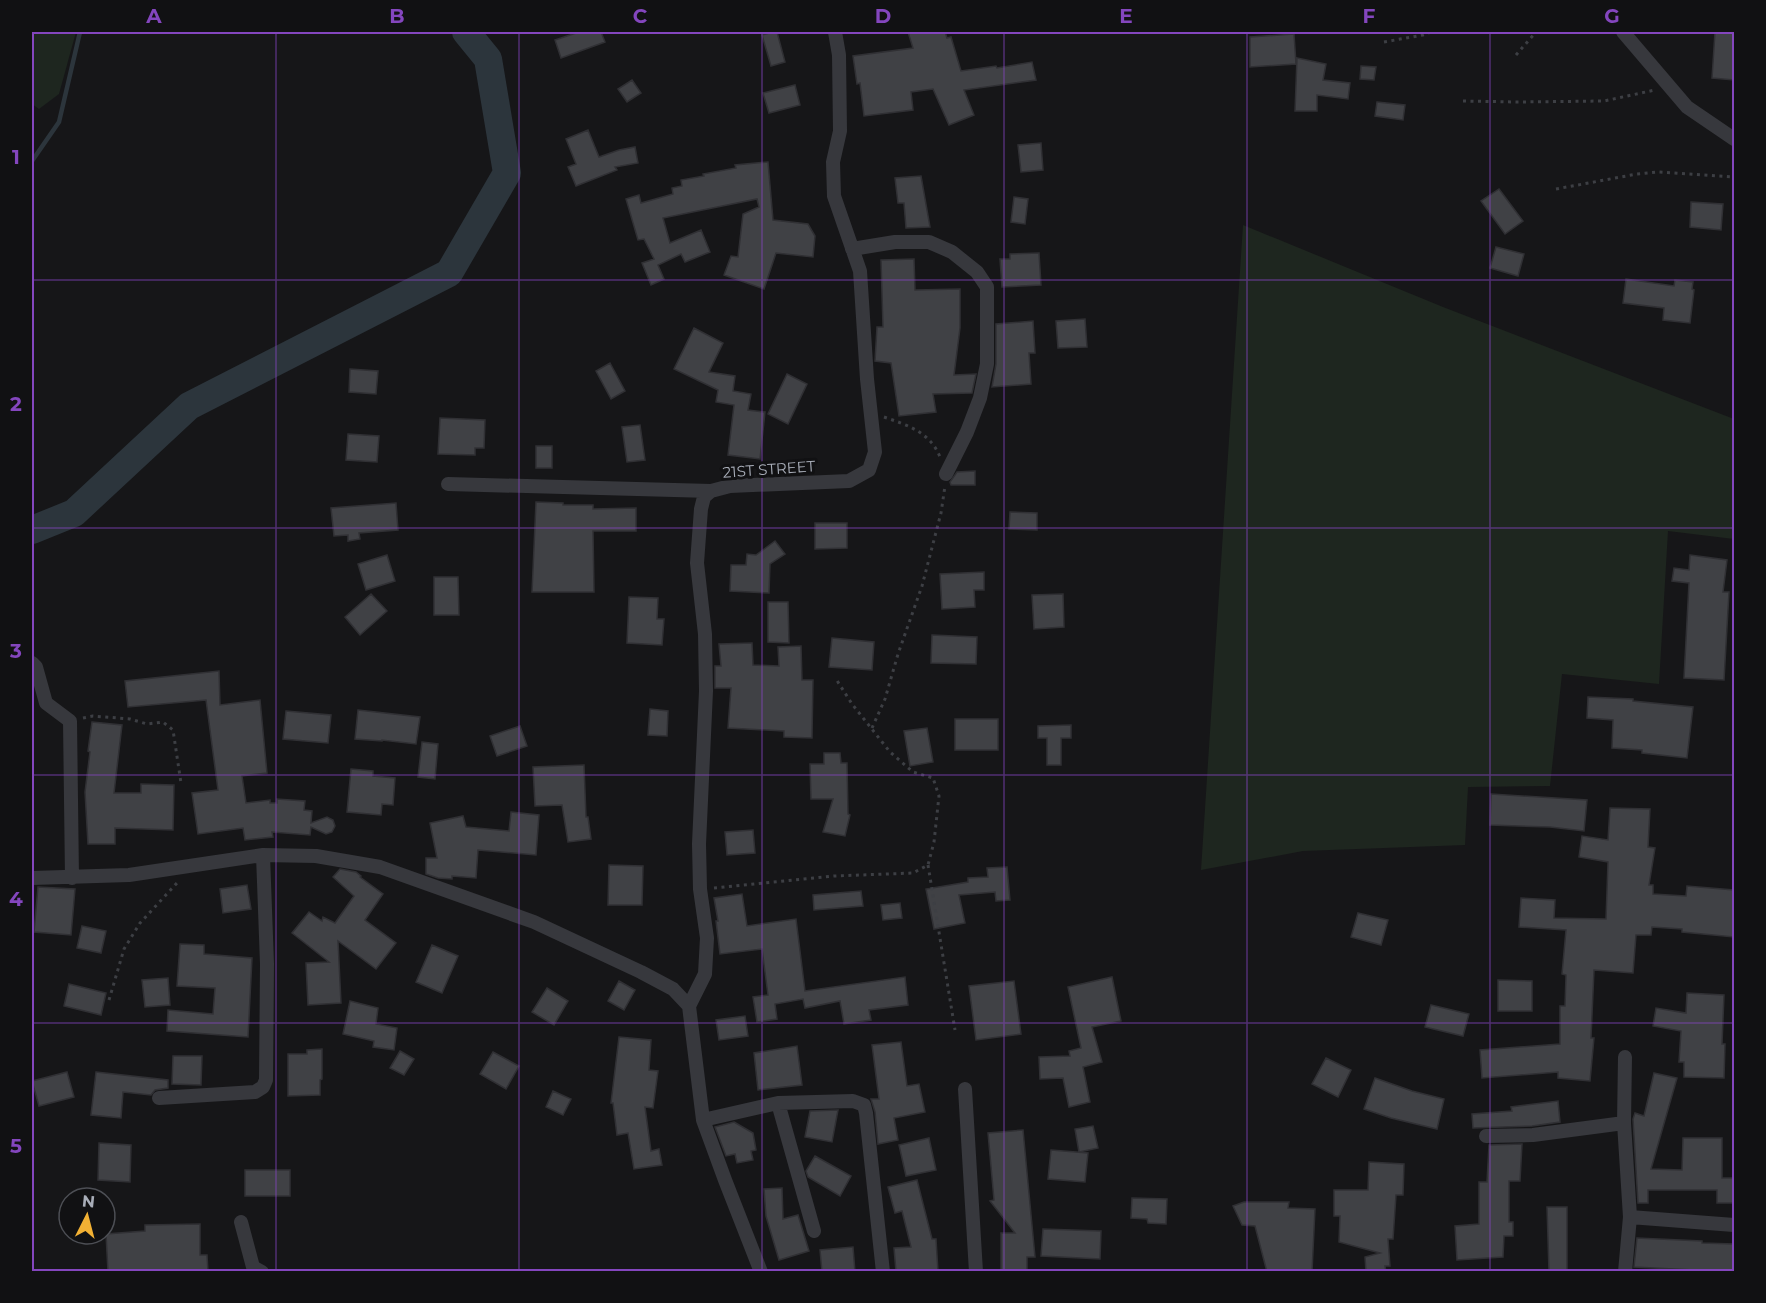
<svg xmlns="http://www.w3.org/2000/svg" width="1766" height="1303" viewBox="0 0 1766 1303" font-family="Montserrat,sans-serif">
	<rect width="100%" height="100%" fill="#161618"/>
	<path fill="#1e261f" d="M32,32h44l-17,62 -20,15 -7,-5z
		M1243,225l200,82 291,112v120l-66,-8 -9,153 -97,-10 -12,112 -82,1 -3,58 -162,6 -102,19z"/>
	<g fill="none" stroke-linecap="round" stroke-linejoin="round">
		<path stroke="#2c353c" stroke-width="4.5" d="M32,161l27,-39 21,-90"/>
		<path stroke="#2c353c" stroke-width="28" d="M32,530l42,-17 115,-107 260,-133 58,-100 -19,-114 -22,-27"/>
	</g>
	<path fill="#404145" stroke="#303034" stroke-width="1.5" d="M579,32h22l4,10 -44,16 -6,-18z
		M773,32h4l8,30 -14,4 -9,-31z
		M908,32h37l2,6 4,-1 10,34 35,-5 1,2 35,-6 4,18 -72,10 10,25 -25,10 -16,-36 -22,3 2,18 -49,6 -4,-33 -3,1 -4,-28 60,-8z
		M1715,32h19v48l-22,-2z
		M1294,34l2,30 -46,3v-30z
		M1297,58l29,6 -3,16 27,3 -2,16 -31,-4v16h-22z
		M1361,66l15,1 -2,13 -14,-1z
		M632,80l9,13 -14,9 -9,-13z
		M795,85l5,20 -31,8 -6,-20z
		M1377,102l28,3 -2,15 -28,-4z
		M588,130l11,27 20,-7 16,-3 3,16 -23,4 2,3 -41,16 -8,-19 8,-3 -10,-25z
		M1041,143l2,27 -22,2 -3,-27z
		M768,162l5,58 35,4 7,12 -2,21 -37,-4 -12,36 -40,-14 7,-19 7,1 5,-43 16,-7 -2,-8 -94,19 7,25 31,-13 9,22 -25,10 -4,-8 -23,11 6,14 -13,6 -9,-22 12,-4 -10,-20 -6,1 -12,-41 13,-4 2,8 32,-9 -1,-6 10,-2 -1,-6 23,-4 -1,-2 33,-6 -1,-3z
		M921,176l9,51 -24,1 -2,-25h-6l-3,-25z
		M1499,189l24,32 -18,13 -24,-33z
		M1014,197l14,2 -3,25 -14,-2z
		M1691,202l32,2 -2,26 -31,-3z
		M1496,247l28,7 -6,22 -28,-8z
		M1039,253l2,32 -39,2 -2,-28h10v-5z
		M914,259l1,31 45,-1v39l-6,47 22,-1 -4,19 -39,1 3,18 -37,4 -8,-53 -16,-2 2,-34h6l-2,-67z
		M1626,279l48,7 1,-6 18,2 -1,7 2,1 -4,33 -27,-3 1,-12 -41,-5z
		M1085,319l2,28 -29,1 -2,-27z
		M1033,321l2,32h-6l2,31 -39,3 4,-23v-40z
		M694,328l29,15 -14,29 26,4 -2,15 18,3 -3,16 17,2 -5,47 -32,-4 6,-50 -18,-3 2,-12 -44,-21z
		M610,363l15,28 -14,8 -15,-28z
		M350,369l28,2 -2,23 -27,-2z
		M787,374l20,10 -19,40 -20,-10z
		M440,418l45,2 -1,28h-9v7l-37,-1z
		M640,425l5,35 -18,2 -5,-35z
		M348,434l31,2 -2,26 -31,-2z
		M536,446h16v22h-16z
		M975,471v14h-24l-1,-3 7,-10z
		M536,502l27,1v2h30v4l43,-1v23h-43l1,61h-62z
		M396,503l2,27 -39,3 1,6 -12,2v-6l-14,1 -3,-28z
		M1010,512l27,1v17l-28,-1z
		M815,523h32v25l-32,1z
		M775,541l10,13 -15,10 -1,29 -39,-2 1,-26h15l1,-11 9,1z
		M387,555l8,26 -29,9 -8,-26z
		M1690,555l37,5 -4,32h6l-5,88 -40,-2 5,-95 -17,-2 2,-13 15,2z
		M984,572v18h-10l1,17 -33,2 -2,-35z
		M434,577h24l1,38h-25z
		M371,594l16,17 -27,24 -15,-18z
		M1063,594l1,33 -30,2 -2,-34z
		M629,597l29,1 -1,21h7l-2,26 -35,-2z
		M768,602h20l1,41 -21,-1z
		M932,635l45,2 -1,27 -45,-1z
		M832,638l42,4 -2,28 -43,-3z
		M752,643l1,22 26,1 -1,-19 23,-1 1,34h11l-1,58 -28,-1v-6l-56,-3 3,-40h-16v-22h6l-2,-22z
		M219,671l1,34 40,-5 7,73 -25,3 4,27 24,-3v3h7v-4l28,2 -1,9 8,1 -1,12 16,-6 6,3 2,6 -3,6 -6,2 -15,-7 -1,8 -38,-3 1,5 -28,3 -2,-12 -45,6 -6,-41 26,-3 -12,-90 -78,7 -3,-26z
		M1588,697l45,2v2l60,6 -6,51 -45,-5v-3l-30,-2 1,-28 -26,-2z
		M650,709l18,2 -1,25 -19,-1z
		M358,710l62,7 -4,27 -34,-4v1l-27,-2z
		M286,711l45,4 -3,28 -45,-4z
		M955,719h43v31h-43z
		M92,722l30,3 -8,68h27v-9l33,1 -1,45 -58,-2v16h-27l-3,-52 5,-40 -2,-1z
		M1071,725v13h-10v27h-14v-27h-9v-12z
		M520,726l7,20 -30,10 -7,-20z
		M927,728l6,34 -23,4 -6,-35z
		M422,742l16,2 -3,35 -17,-2z
		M824,753h16l1,10h6l1,51 2,1 -5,21 -22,-4 10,-33h-22l-1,-35h14z
		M584,765l2,52h2l3,22 -23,3 -6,-37 -27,1 -2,-39z
		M351,769l22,2v5l22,2 -2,27 -11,-1 -1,11 -34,-3z
		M1491,794l96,6 -3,31 -34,-4 -60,-2z
		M1610,808l40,1 -2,38 7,1 -6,37h4v9l33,2 1,-10 47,4v47l-52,-5v-3l-30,-2 -1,8h-15l-3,38 -39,-3 -3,68h3l-4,43 -32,-3v-6l-76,6 -2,-28 80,-6v-38h5l1,-31 -4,-1 4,-44 -47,-3 2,-29 34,2 -1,18 52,1 2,-57 -29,-5 3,-21 26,4z
		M511,812l28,3 -3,40 -58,-5 -2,28 -24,-2v3l-14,-1 -12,-4v-16h11l-7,-35 33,-7 3,11 43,4z
		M753,830l2,23 -28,2 -2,-23z
		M609,865l34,1 -1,39h-34z
		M1007,867l3,33 -14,1 -1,-9 -36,3 6,28 -31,6 -8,-40 42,-7v-4l20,-1 -1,-9z
		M340,869l16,3 5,4 -1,1 23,17 -18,26 31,23 -20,26 -38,-28 3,62 -33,2 -2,-42 23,-1 -37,-29 17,-21 13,9 1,-4 12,6 19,-27 -21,-19z
		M247,885l4,24 -28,4 -3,-24z
		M38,887l37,2 -4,46 -37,-3z
		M861,891l2,15 -49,4 -1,-15z
		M742,894l5,32 49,-7 9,72 100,-14 3,28 -39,5 2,10 -27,4 -4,-23 -35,7 -2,-9 -28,5 2,15 -20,3 -4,-25 15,-2 -6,-46 -42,5 -4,-33h2l-4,-23z
		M900,903l2,15 -19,2 -2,-15z
		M1358,913l30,7 -7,25 -30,-8z
		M82,926l24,5 -5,22 -24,-5z
		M180,944l24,1v9l48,4 -4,79 -81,-6 1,-21 45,4 2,-26 -38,-2z
		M432,945l26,11 -16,37 -26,-11z
		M1112,977l9,44 -29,6 10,35 -19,5 7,35 -21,5 -6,-29 -23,1 -1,-22 31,-1 -1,-5 12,-3 -13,-61z
		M168,978l2,27 -25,2 -3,-27z
		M1498,980l34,1v30h-34z
		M619,981l16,9 -11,20 -16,-9z
		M1014,981l7,53 -45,6 -7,-54z
		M69,984l37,9 -5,22 -37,-9z
		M547,988l21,13 -14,24 -22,-13z
		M1687,993l37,2 -2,49h3l-1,34 -40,-1v-15h-5l2,-31 -28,-5 3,-18 30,5z
		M350,1001l28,7 -2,16 21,4 -3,22 -21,-3 1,-6 -31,-7z
		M1431,1005l38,9 -6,22 -38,-9z
		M745,1016l3,20 -29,4 -3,-20z
		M619,1037l32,3 -2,30 9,1 -5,37 -8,-1 6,44 8,-2 3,16 -28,4 -6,-36 -11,2 -4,-32h-2z
		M901,1042l6,44 12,-2 6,28 -31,6 4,22 -20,4 -3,-32 -4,-13h8l-7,-54z
		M797,1046l5,39 -44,5 -4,-37z
		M322,1049v30l-2,1v15l-32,1v-42h19v-4z
		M400,1051l14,8 -10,16 -14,-7z
		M493,1052l26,14 -13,23 -26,-15z
		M173,1056h29l-1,29 -29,-1z
		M1326,1058l25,12 -13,27 -26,-13z
		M67,1072l7,25 -35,9 -7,-25z
		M96,1072l72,8v8l-13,2 -4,5 -28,-3 -2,26 -30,-3z
		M1654,1073l23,5 -26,91 31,1 1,-32h39v40h12v25h-17v-13h-69v13h-10l-5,-84 2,-6 9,3z
		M1375,1078l37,13 32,8 -7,30 -46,-11 -27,-9z
		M553,1091l18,8 -8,16 -17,-8z
		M1558,1101l2,21 -28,4 -59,2 -1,-14 40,-3 -1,-4z
		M838,1110l-6,32 -27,-5 5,-26z
		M734,1122l19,11 3,17 -5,1 2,9 -16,3 -2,-9 -9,2 -11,-29z
		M1093,1126l5,22 -19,4 -4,-23z
		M1023,1130l12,127h-8v14h-26v-38h14l-25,-32 4,-1 -6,-67z
		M929,1138l7,32 -30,6 -7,-31z
		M99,1143l32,2 -1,37 -32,-2z
		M1522,1144l-2,37h-11v41h4v14h-9l-1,21 -46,3 -2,-34 24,-2v-42h8l2,-37z
		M1051,1150l37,3 -3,29 -37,-3z
		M815,1156l36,20 -11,20 -32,-19 -2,-6z
		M1369,1162l35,2 -1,31h-7l-3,44h-5l2,27h-5l1,6h-20l-1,-15 15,-4 -41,-11 1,-26h-6v-26h34z
		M245,1170h45v26h-45z
		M917,1180l15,59h4l2,33h-42l-2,-24 17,-1 -9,-36 -7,2 -7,-26z
		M782,1188l1,31 15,-4 11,36 -30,9 -13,-44 -2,-27z
		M1132,1198l35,1 -1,25 -18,-1 -1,-4 -16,-1z
		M1244,1202h45l-1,6 27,1 -3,63h-45l-12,-46 -13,-1 -9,-19z
		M1547,1207h20v65h-18z
		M200,1224v31h7l1,17h-100l-2,-38 39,-3v-6z
		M1043,1229l58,2 -1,28 -59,-3z
		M1637,1238l65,3v2l32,1v28l-100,-5z
		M853,1247l2,25h-33l-2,-22z"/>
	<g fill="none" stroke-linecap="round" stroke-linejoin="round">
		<path stroke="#3d3f44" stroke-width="3" stroke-dasharray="3 4.5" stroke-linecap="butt" d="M1384,42l39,-7 8,-3
			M1516,55l20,-23
			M1463,101l54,1 87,-1 51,-11
			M1556,189l81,-15 21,-2 76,5
			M884,417c23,8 46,15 56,40
			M83,718l10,-2 37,3 17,5 16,-2 10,8 8,53
			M872,728l13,-29 13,-45 24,-68 19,-73 4,-27
			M928,865l27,165
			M714,888l120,-12 79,-3 15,-8 6,-23 5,-46 -6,-18 -20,-6 -23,-20 -38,-48 -16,-25
			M109,1000l15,-51 16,-26 37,-40"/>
		<path stroke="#37383d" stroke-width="14" d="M1623,32l64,75 47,32
			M852,249l43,-7h34l23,10 25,20 10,15v77l-7,34 -13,34 -21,42
			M448,484l263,7
			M32,663l4,4 10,36 24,18 2,157
			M32,878l97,-3 134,-20 53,1 64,11 154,55 107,50 32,17 16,17 14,114 22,60 36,92
			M689,1006l16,-32 2,-36 -7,-49 -1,-45 7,-153 -1,-57 -8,-71 4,-54 3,-12 7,-6 19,-5 119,-5 20,-11 6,-18 -8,-73 -7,-108 -26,-75 -1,-34 7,-31 -1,-76 -4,-23
			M1625,1057l-1,66 6,94 -5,55
			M965,1089l11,183
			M159,1098l96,-6 8,-5 3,-7 1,-116 -4,-109
			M778,1103l36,128
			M703,1120l75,-17 75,-2 11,4 2,8 17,159
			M1486,1136l47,-1 91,-12
			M1630,1217l104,8
			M241,1222l12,45 9,5"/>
	</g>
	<path fill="none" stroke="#8446be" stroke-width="1.5" stroke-opacity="0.55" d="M276,32v1240M519,32v1240M762,32v1240M1004,32v1240M1247,32v1240M1490,32v1240M32,280h1702M32,528h1702M32,775h1702M32,1023h1702"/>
	<g text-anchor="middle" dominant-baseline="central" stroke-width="6" stroke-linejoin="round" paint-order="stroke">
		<g font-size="15" fill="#a8adb8" stroke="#111113">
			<text transform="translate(769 469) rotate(-4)">21ST STREET</text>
		</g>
	</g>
	<rect width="1766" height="1303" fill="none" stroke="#111113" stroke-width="66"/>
	<g transform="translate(87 1216) rotate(6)"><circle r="28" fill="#111113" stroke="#4d4f55" stroke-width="1.5"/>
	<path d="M0-4.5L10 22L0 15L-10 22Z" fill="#f2b134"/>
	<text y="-9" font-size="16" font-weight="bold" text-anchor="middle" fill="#a8adb8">N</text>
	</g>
	<rect x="33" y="33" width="1700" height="1237" fill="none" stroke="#8446be" stroke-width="2"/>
	<g font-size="20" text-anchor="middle" font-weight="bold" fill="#8446be">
		<text x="154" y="23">A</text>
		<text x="397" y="23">B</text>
		<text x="640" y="23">C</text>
		<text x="883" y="23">D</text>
		<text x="1126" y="23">E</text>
		<text x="1369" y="23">F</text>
		<text x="1612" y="23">G</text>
		<text x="16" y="164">1</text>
		<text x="16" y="411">2</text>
		<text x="16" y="658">3</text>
		<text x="16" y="906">4</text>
		<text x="16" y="1153">5</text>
	</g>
</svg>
